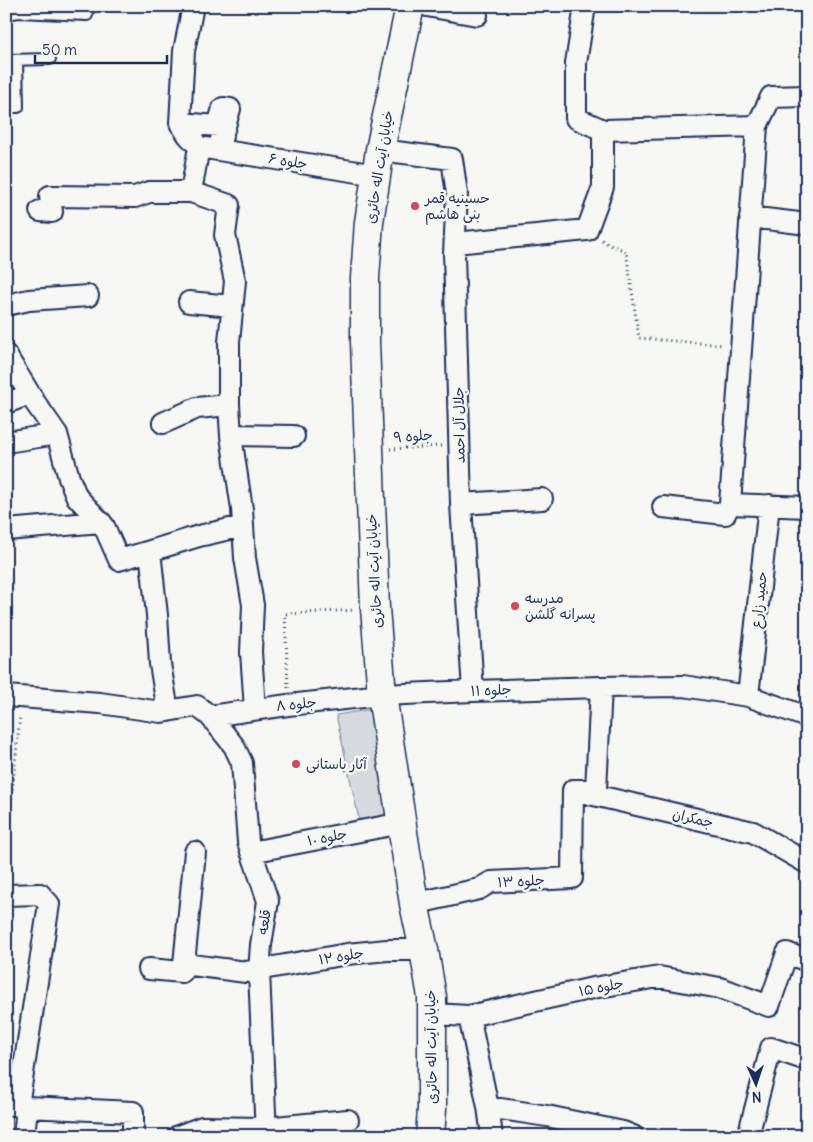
<svg xmlns="http://www.w3.org/2000/svg" width="813" height="1142" viewBox="0 0 813 1142" font-family="Delius,'Playpen Sans Arabic',sans-serif">
	<rect width="100%" height="100%" fill="#f6f6f2"/>
	<filter id="ink" filterUnits="userSpaceOnUse"><feTurbulence type="fractalNoise" baseFrequency=".02" numOctaves="2"/><feDisplacementMap in="SourceGraphic" scale="10" xChannelSelector="R" yChannelSelector="G"/><feConvolveMatrix kernelMatrix="1 2 1 2 8 2 1 2 1" color-interpolation-filters="sRGB"/></filter>
	<g filter="url(#ink)">
		<path fill="#d6d9dd" stroke="#78849e" d="M373,709l15,107 -28,8 -24,-109z"/>
		<g fill="none" stroke-linecap="round" stroke-linejoin="round">
			<g stroke="#1b2f5e" stroke-width="14">
				<path id="service" d="M6,14l13,-2 68,3 2,-9
					M6,60l44,-1
					M6,107h12l-1,-47"/>
			</g>
			<g stroke="#1b2f5e" stroke-width="24">
				<path id="minor" d="M193,6l-9,45 -4,72 8,12 11,12
					M427,6l50,9
					M585,6l-9,57v55l27,12
					M180,123l38,3 5,-18 7,1 -12,41
					M757,126l14,-29 36,-1
					M199,147l-8,45 38,13 -4,30 10,46 -6,61v63l2,31 11,73 3,49 8,47 -2,47 4,57
					M199,147l178,28
					M380,150l72,9 5,35 -3,59 7,251 12,187
					M40,211l12,1 -2,-16 85,1 14,-5h42
					M750,217l57,7
					M455,243l132,-13 16,-43v-57l154,-4 -27,378
					M189,302l43,4
					M6,305l23,-5 59,-4
					M6,355l28,46 23,33 12,44 8,19 27,29 15,34 31,-9
					M6,403l24,-9
					M163,423l34,-15 32,-3
					M231,435l63,1
					M6,442l51,-8
					M461,504l81,-5
					M663,507l62,7 5,-10 77,3
					M6,530l95,-8
					M6,696l94,7 61,9 36,-6 13,10 24,30 8,17 6,79 20,59 -7,44 -2,26 7,165
					M748,696l59,21
					M168,711l-8,-47 -3,-49 -7,-64 49,-15 44,-10
					M210,716l78,-11 94,-10 91,-4 128,-4 82,-1 65,10 21,-191
					M581,792l172,40 54,31
					M251,852l151,-29
					M6,895l34,-1 9,10 -31,202
					M414,904l65,-15 12,-7 81,-4 1,-88h23l5,-103
					M184,964l11,-112
					M149,969l33,3 2,-8 62,8 101,-18 40,-4h37
					M432,1014l37,2 124,-28 66,-11 61,11 49,18 18,-53 20,8
					M469,1016l19,91 4,29
					M6,1104l21,3 106,5v20l2,4
					M488,1107l59,9 76,16 10,4
					M24,1136l3,-29
					M178,1136l24,-9 63,1 83,-8
					M748,1136l23,-88 36,12"/>
			</g>
			<g stroke="#1b2f5e" stroke-width="31">
				<path id="secondary" d="M410,6l-30,144 -11,72 -4,56v64l10,266 7,87 32,209 10,46 8,47v112l-2,27"/>
			</g>
			<path stroke="#1b2f5e" stroke-width="3" stroke-dasharray="1 4" stroke-linecap="butt" d="M602,240l6,4 18,7 13,87 85,7
				M390,449l51,-3
				M288,688l-3,-74 70,-4
				M6,849l14,-133"/>
			<use href="#service" stroke="#f6f6f2" stroke-width="10"/>
			<use href="#minor" stroke="#f6f6f2" stroke-width="20"/>
			<use href="#secondary" stroke="#f6f6f2" stroke-width="28"/>
		</g>
	</g>
	<g fill="#d1495b" stroke="#f6f6f2" stroke-width="2">
		<circle cx="415" cy="206" r="5"/>
		<circle cx="515" cy="606" r="5"/>
		<circle cx="296" cy="764" r="5"/>
	</g>
	<g text-anchor="middle" dominant-baseline="central" stroke-width="5" stroke-linejoin="round" paint-order="stroke">
		<g font-size="14" fill="#1b2f5e" stroke="#f6f6f2">
			<text transform="translate(288 161) rotate(9)">جلوه ۶</text>
			<text transform="translate(379 167) rotate(-81)">خیابان آیت اله حائری</text>
			<text transform="translate(459 425) rotate(-91)">جلال آل احمد</text>
			<text transform="translate(413 436) rotate(-4)">جلوه ۹</text>
			<text transform="translate(374 571) rotate(-93)">خیابان آیت اله حائری</text>
			<text transform="translate(759 600) rotate(-84)">حمید زارع</text>
			<text transform="translate(491 690) rotate(-2)">جلوه ۱۱</text>
			<text transform="translate(296 704) rotate(-6)">جلوه ۸</text>
			<text transform="translate(693 818) rotate(13)">جمکران</text>
			<text transform="translate(327 837) rotate(-11)">جلوه ۱۰</text>
			<text transform="translate(521 881) rotate(-3)">جلوه ۱۳</text>
			<text transform="translate(264 922) rotate(-81)">قلعه</text>
			<text transform="translate(341 956) rotate(-9)">جلوه ۱۲</text>
			<text transform="translate(601 987) rotate(-11)">جلوه ۱۵</text>
			<text transform="translate(431 1047) rotate(-91)">خیابان آیت اله حائری</text>
		</g>
		<g font-size="14" fill="#1b2f5e" stroke="#f6f6f2" text-anchor="start">
			<text x="425" y="198">حسینیه قمر<tspan x="425" dy="16">بنی هاشم</tspan></text>
			<text x="525" y="598">مدرسه<tspan x="525" dy="16">پسرانه گلشن</tspan></text>
			<text x="306" y="764">آثار باستانی</text>
		</g>
	</g>
	<rect width="813" height="1142" fill="none" stroke="#f6f6f2" stroke-width="25"/>
	<rect x="12" y="12" width="788" height="1117" fill="none" stroke="#1b2f5e" stroke-width="2" filter="url(#ink)"/>
	<g transform="translate(756 1084) rotate(177)" stroke="#f6f6f2" stroke-width="4" paint-order="stroke">
	<path d="M0-4L9 19L0 12L-9 19Z" fill="#1b2f5e"/>
	<text y="-8" font-size="14" font-weight="bold" text-anchor="middle" fill="#1b2f5e">N</text>
	</g>
	<path d="M35 55v8h132v-8" fill="none" stroke="#1b2f5e" stroke-width="2.5"/>
	<text x="42" y="55" font-size="15" fill="#1b2f5e" stroke="#f6f6f2" stroke-width="4" paint-order="stroke">50 m</text>
</svg>
